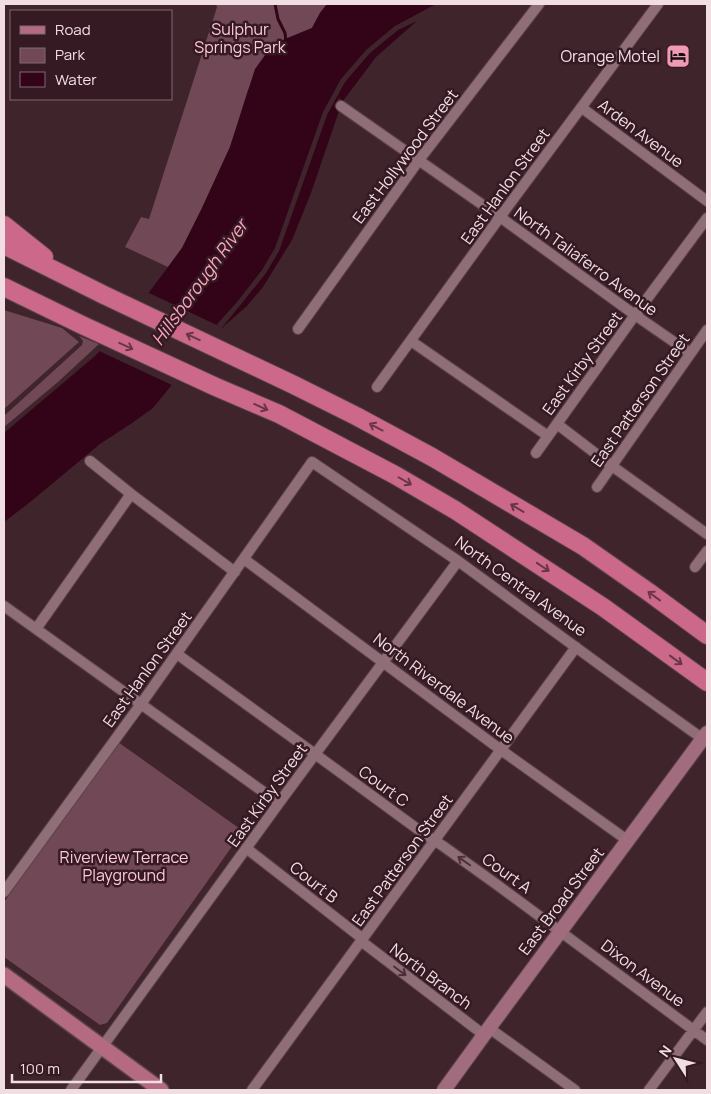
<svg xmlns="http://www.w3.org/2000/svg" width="711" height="1094" viewBox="0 0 711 1094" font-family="Manrope,sans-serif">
	<rect width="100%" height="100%" fill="#3f242c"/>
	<path fill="#714855" d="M216,4h111l-7,9 -8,15 -39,16 -25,46 -18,57 -28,61 -20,40 -14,19 -43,-20 16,-30 8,2 68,-212z
		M4,310l58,18 17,14 -75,67z
		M79,336l20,8 -41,38 -54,45v-11l78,-71 1,-4z
		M118,742l125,89 -136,192 -7,2 -96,-68v-55z"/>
	<path fill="#330418" d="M327,4h109l-41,22 -29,24 -25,29 -18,33 -48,136 -13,22 -25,32 -18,20 -48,64 -18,22 -21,15 -32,21 -71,59 -25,19v-89l91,-77 28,-29 45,-60 14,-19 20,-40 28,-61 25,-78 18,-25 39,-16 8,-15z
		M417,21l-41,36 -33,44 -4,-3 -5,8 5,5 -28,82 -19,47 -29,47 -16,19 -23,20 -9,16 -3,-2 54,-67 13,-22 48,-136 18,-33 25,-29 28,-23z"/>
	<path fill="#3f242c" d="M147,292l78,37 -8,14 -8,-4 -35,47 -77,-36 24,-25z"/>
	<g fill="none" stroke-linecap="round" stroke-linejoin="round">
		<path stroke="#330418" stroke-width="3" d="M275,4l3,15 7,14 1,8"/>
		<g stroke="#5a434b" stroke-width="12">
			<path id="street" d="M341,106l159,111 135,98 55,38
				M582,108l125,93
				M298,329l121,-169 120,-156
				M411,341l137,95
				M377,387l123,-170 158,-213
				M557,424l55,42 95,68
				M536,453l99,-138 72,-97
				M90,461l41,33 104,78
				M597,487l110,-157
				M244,559l257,191 126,90
				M695,567l12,-16
				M4,606l275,197
				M36,629l95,-135
				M177,654l138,100 112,82 16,10 53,38 211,156
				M246,848l117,91
				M4,892l137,-188 171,-242 146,99 164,120 81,58
				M361,941l123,94
				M489,1028l86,62
				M71,1090l208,-287 179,-242
				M252,1090l324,-443
				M649,1090l58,-78"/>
		</g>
		<g stroke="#5a434b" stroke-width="16">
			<path id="secondary" d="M444,1090l45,-62 218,-295"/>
		</g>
		<g stroke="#5a434b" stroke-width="18">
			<path id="primary" d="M4,975l157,115"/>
		</g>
		<g stroke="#5a434b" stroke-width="20">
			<path id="highway" d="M4,225l40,32
				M4,245l100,50 190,90 62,31 76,41 151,89 67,47 57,42
				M4,287l78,38 134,62 63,27 116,61 60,35 148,97 104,75"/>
		</g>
		<use href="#street" stroke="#8f6e77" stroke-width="10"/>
		<use href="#secondary" stroke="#a16c7d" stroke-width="14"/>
		<use href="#primary" stroke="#b46b82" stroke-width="15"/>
		<use href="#highway" stroke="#cc698a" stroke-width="18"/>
	</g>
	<defs><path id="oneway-shaft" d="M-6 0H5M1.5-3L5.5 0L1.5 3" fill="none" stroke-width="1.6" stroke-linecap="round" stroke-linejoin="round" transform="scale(1.25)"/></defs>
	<g stroke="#6a3647">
		<use href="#oneway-shaft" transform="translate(193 337) rotate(-155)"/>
		<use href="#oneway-shaft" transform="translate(126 346) rotate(25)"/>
		<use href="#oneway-shaft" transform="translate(261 407) rotate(24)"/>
		<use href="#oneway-shaft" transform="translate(376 427) rotate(-152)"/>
		<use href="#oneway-shaft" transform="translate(405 481) rotate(30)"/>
		<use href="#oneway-shaft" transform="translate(517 508) rotate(-149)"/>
		<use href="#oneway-shaft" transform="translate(543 567) rotate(34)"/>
		<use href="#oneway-shaft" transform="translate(654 596) rotate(-144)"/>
		<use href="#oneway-shaft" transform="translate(676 660) rotate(36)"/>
	</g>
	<g stroke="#4c2f38">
		<use href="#oneway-shaft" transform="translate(464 861) rotate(-145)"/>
		<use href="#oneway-shaft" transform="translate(400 971) rotate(37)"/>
	</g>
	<defs>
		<g id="hotel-square" transform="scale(1.25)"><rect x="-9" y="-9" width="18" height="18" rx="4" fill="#f09ab4" stroke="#351a23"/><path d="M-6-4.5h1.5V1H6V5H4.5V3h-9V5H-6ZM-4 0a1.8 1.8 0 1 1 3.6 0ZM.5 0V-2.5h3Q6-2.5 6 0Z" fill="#111"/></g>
	</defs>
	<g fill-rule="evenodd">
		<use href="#hotel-square" x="678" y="56"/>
	</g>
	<g text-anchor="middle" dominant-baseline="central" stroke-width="5" stroke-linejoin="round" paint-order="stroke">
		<g font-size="16" fill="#fec8d7" stroke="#351a23">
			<text x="240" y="29">Sulphur<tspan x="240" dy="18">Springs Park</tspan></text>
			<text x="124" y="857">Riverview Terrace<tspan x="124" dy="18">Playground</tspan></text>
		</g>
		<g font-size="16" fill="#f1dee3" stroke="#351a23" text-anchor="end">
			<text x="660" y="56">Orange Motel</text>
		</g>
		<g font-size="16" fill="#f1dee3" stroke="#351a23">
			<text transform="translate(641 133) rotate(37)">Arden Avenue</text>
			<text transform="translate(405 156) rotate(-53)">East Hollywood Street</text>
			<text transform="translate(505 186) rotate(-54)">East Hanlon Street</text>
			<text transform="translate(586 261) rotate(36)">North Taliaferro Avenue</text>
			<text transform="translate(582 363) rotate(-54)">East Kirby Street</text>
			<text transform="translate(640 400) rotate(-55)">East Patterson Street</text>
			<text transform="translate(521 586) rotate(36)">North Central Avenue</text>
			<text transform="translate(147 669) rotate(-54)">East Hanlon Street</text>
			<text transform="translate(444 688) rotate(37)">North Riverdale Avenue</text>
			<text transform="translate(384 786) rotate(36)">Court C</text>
			<text transform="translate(267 795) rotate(-54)">East Kirby Street</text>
			<text transform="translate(402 860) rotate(-54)">East Patterson Street</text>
			<text transform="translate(507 873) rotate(36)">Court A</text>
			<text transform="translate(314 882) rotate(38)">Court B</text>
			<text transform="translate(561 901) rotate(-53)">East Broad Street</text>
			<text transform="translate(643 973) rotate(37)">Dixon Avenue</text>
			<text transform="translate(431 976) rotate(37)">North Branch</text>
		</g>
		<g font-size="18" font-style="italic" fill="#fca5bf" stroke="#351a23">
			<text transform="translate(199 282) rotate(-54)">Hillsborough River</text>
		</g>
	</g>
	<rect width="711" height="1094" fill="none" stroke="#f1dee3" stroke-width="10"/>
	<rect x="10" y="10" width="162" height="90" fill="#351a23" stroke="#806870"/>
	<rect x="20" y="26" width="25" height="8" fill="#b46b82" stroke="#806870"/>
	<text x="55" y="35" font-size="15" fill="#f1dee3">Road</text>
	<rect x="20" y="48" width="25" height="15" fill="#714855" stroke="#806870"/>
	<text x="55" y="60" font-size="15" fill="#f1dee3">Park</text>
	<rect x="20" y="72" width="25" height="15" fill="#330418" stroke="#806870"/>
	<text x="55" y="85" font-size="15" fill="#f1dee3">Water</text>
	<g transform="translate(676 1059) rotate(306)" stroke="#351a23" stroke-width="4" paint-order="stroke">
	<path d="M0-4L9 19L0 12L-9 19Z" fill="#f1dee3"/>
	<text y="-8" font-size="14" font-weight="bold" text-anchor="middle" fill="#f1dee3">N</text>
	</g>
	<path d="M12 1074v8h149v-8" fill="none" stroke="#f1dee3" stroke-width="2.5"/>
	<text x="20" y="1074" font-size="15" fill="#f1dee3" stroke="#351a23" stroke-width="4" paint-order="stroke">100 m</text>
</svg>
